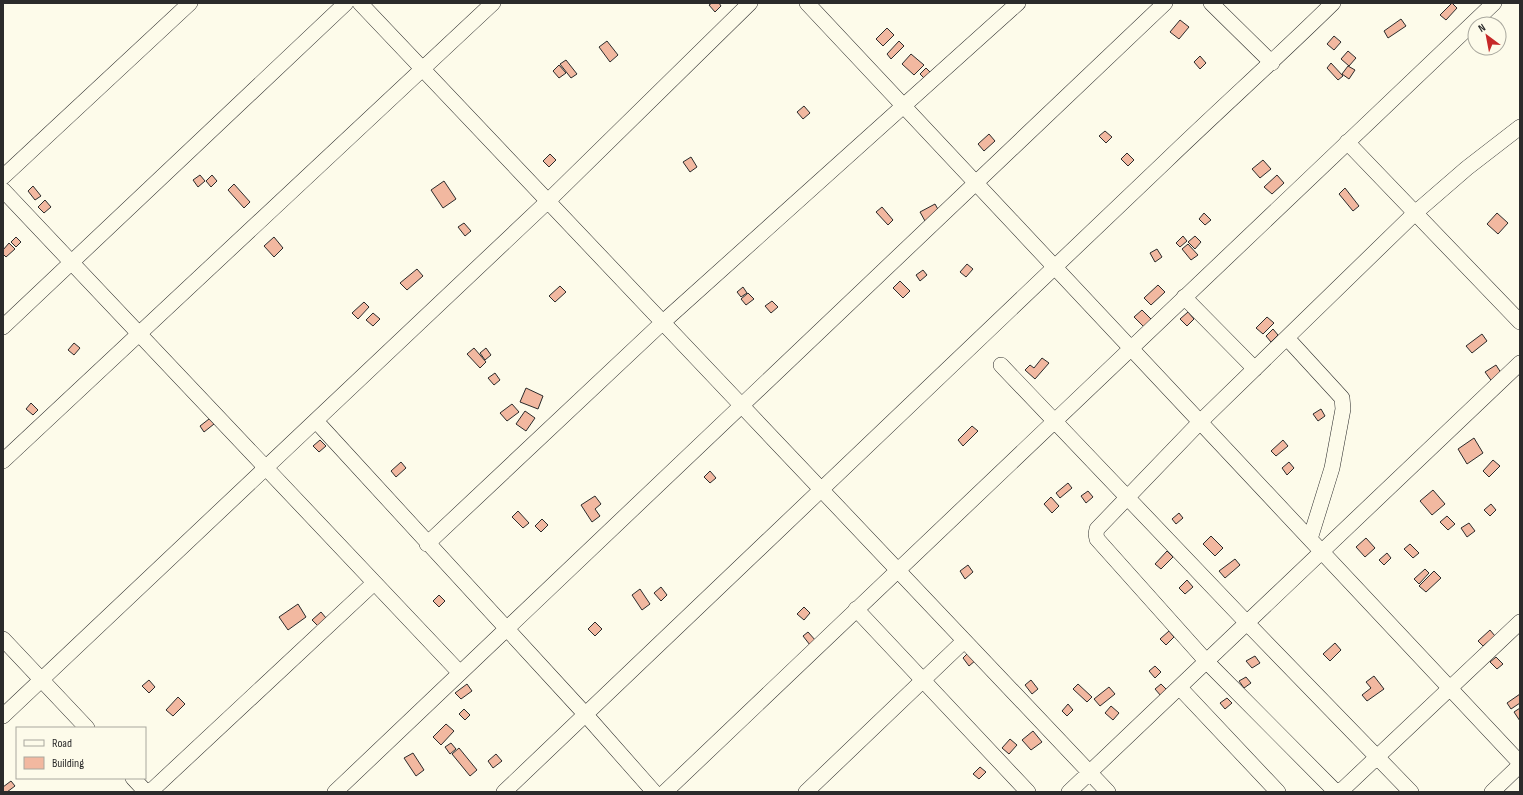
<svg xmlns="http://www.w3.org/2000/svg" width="1523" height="795" viewBox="0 0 1523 795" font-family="'Sofia Sans Condensed',sans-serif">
	<rect width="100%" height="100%" fill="#fdfbea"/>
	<path fill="#f2b8a0" stroke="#2b2b2b" d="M712,3h7l2,3 -6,6 -6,-7z
		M1452,3l5,5 -11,12 -6,-5z
		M1401,19l5,7 -18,12 -4,-7z
		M1180,20l9,7 -10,12 -9,-7z
		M887,28l7,7 -11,11 -7,-7z
		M1334,36l7,6 -7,8 -7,-6z
		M607,41l11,14 -8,7 -11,-15z
		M899,41l5,5 -13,13 -4,-5z
		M1348,51l8,7 -7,8 -8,-7z
		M911,54l13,11 -10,10 -12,-11z
		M1200,56l6,7 -6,6 -6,-7z
		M566,60l11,14 -6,4 -11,-14z
		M1331,63l12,13 -5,4 -11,-12z
		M559,65l7,8 -7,5 -6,-7z
		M1348,66l7,4 -6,9 -7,-5z
		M926,68l7,7 -6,6 -7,-7z
		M804,106l6,7 -7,6 -6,-7z
		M1105,131l7,6 -6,6 -7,-7z
		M989,134l6,7 -11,10 -6,-7z
		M1127,153l7,7 -6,6 -7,-7z
		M550,154l6,6 -7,7 -6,-6z
		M691,157l6,10 -7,5 -7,-10z
		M1263,160l8,9 -11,9 -8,-9z
		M200,175l5,6 -7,6 -5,-7z
		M212,175l5,6 -6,6 -5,-6z
		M1277,175l7,8 -12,11 -8,-7z
		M444,181l12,18 -13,9 -12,-18z
		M234,184l16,18 -6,6 -16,-18z
		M33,186l8,10 -6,4 -7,-9z
		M1345,188l14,18 -6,5 -14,-17z
		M45,200l6,7 -7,6 -6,-6z
		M935,204l5,9 -15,8 -5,-9z
		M882,207l11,13 -5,5 -12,-13z
		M1204,213l7,7 -6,5 -6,-6z
		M1497,213l11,10 -10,11 -11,-10z
		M464,223l7,8 -6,5 -7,-9z
		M1183,236l4,5 -7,6 -4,-4z
		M1195,236l6,6 -6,7 -7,-7z
		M16,237l5,5 -5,5 -5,-5z
		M274,237l9,11 -9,9 -10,-11z
		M9,243l6,6 -9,8 -3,-3v-4z
		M1188,244l10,11 -7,5 -9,-11z
		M1157,249l5,8 -7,5 -5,-9z
		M967,264l6,5 -7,8 -6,-5z
		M417,269l6,7 -16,14 -7,-7z
		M923,270l4,5 -7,6 -4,-6z
		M900,281l10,10 -7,7 -10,-10z
		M1158,285l7,7 -14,13 -7,-7z
		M560,286l6,6 -11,10 -6,-6z
		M743,287l4,6 -6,4 -4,-5z
		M748,293l6,6 -8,6 -5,-6z
		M772,301l6,6 -7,6 -6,-7z
		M364,302l5,5 -11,12 -6,-6z
		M1142,310l10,10 -8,7 -10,-10z
		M1188,312l6,7 -7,7 -7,-7z
		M373,313l7,6 -7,7 -7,-6z
		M1267,317l7,6 -11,11 -7,-6z
		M1273,329l5,6 -7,7 -5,-6z
		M1482,334l5,7 -15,12 -6,-7z
		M74,343l6,5 -6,7 -6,-5z
		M474,348l12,14 -6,6 -13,-14z
		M486,348l5,7 -6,5 -5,-7z
		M1042,358l7,5 -14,16 -10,-9 5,-5 4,3z
		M1496,365l7,11 -10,7 -8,-11z
		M495,373l5,7 -6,5 -6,-7z
		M526,388l17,8 -5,13 -18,-7z
		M31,403l7,7 -5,5 -7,-6z
		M512,404l7,8 -12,9 -7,-8z
		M1321,409l4,7 -7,5 -5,-7z
		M525,411l10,7 -9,13 -10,-7z
		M209,419l5,5 -10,8 -4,-6z
		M972,426l6,5 -15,15 -5,-6z
		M1474,438l9,15 -16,11 -9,-15z
		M320,440l6,6 -7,6 -6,-6z
		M1283,440l5,6 -12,10 -5,-5z
		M1493,460l7,6 -11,11 -6,-6z
		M401,462l5,6 -10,9 -5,-6z
		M1289,462l5,6 -7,7 -5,-7z
		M710,471l6,7 -6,5 -6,-6z
		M1068,483l4,5 -12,10 -4,-5z
		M1433,490l12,14 -13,11 -12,-14z
		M1088,491l5,6 -7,6 -5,-7z
		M595,496l6,8 -6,5 5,7 -8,6 -11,-17z
		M1051,497l8,9 -7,7 -8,-9z
		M1491,504l5,6 -6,6 -6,-6z
		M518,511l11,12 -6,5 -11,-11z
		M1179,513l4,5 -7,6 -4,-5z
		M1447,516l8,8 -7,6 -8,-8z
		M542,519l6,6 -7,7 -6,-6z
		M1469,523l6,8 -8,6 -6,-9z
		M1211,536l12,12 -8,8 -12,-12z
		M1366,538l9,10 -10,9 -9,-10z
		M1410,544l9,9 -6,5 -9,-9z
		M1167,551l6,6 -12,12 -6,-5z
		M1387,553l4,5 -7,7 -5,-5z
		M1235,559l5,6 -15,13 -6,-7z
		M968,565l5,7 -8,7 -5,-8z
		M1425,569l4,4 -10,11 -5,-5z
		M1434,571l7,7 -15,14 -7,-6z
		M1187,580l6,7 -8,7 -6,-6z
		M661,587l6,8 -6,6 -7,-8z
		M640,589l10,15 -8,6 -10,-15z
		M439,595l6,6 -6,6 -6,-6z
		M298,604l8,13 -18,13 -9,-13z
		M804,607l6,6 -6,7 -7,-6z
		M321,612l5,6 -8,8 -6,-6z
		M595,622l7,7 -7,7 -7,-7z
		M1490,630l5,6 -12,10 -5,-5z
		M1169,631l5,6 -8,8 -6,-6z
		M808,632l8,9 -6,4 -7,-9z
		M1335,643l6,7 -11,11 -7,-7z
		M969,652l7,8 -7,6 -6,-8z
		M1255,656l5,7 -8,5 -6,-7z
		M1496,657l7,7 -6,5 -7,-7z
		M1155,666l6,6 -6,6 -6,-7z
		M1374,676l10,13 -17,12 -5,-6 9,-7 -5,-6z
		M1246,677l5,6 -7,5 -5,-7z
		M149,680l6,7 -6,6 -7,-7z
		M1031,680l7,9 -6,5 -7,-9z
		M467,684l5,7 -11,8 -6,-6z
		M1078,684l14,13 -5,5 -14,-13z
		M1161,684l6,6 -6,6 -6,-7z
		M1109,687l6,7 -15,12 -6,-7z
		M1520,694v9l-9,6 -4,-6z
		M178,697l7,7 -12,12 -7,-6z
		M1227,698l5,5 -7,6 -5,-6z
		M1068,704l5,6 -6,6 -5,-5z
		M1111,706l8,7 -6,7 -8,-7z
		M1520,708v13l-6,-9z
		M464,709l6,6 -5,5 -6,-6z
		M446,724l8,7 -13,14 -8,-8z
		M1033,731l9,11 -11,8 -9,-10z
		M1010,739l7,6 -8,9 -7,-6z
		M451,743l5,6 -6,5 -5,-7z
		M459,748l18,22 -7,6 -18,-22z
		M413,753l11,17 -8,6 -12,-18z
		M496,754l6,7 -9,7 -5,-7z
		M980,767l6,5 -7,7 -6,-5z
		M11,781l4,5 -8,6h-4v-5z"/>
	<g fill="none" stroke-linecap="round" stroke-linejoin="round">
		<g stroke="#2b2b2b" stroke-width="16">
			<path id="minor" d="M360,3c249,263 499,526 748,789
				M807,3l713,760
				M1211,3l61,60
				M1347,142l173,180
				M3,177l187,-174
				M3,190l457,483
				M1184,297l71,72
				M3,327l343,-324
				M1287,338l55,60 1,11 -11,59 -22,71
				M1001,365l247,259 163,168
				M316,421l270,294 68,77
				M3,461l490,-458
				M427,544l235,-221 356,-320
				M856,609l172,183
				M3,639l84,89
				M1180,688l98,104
				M3,716l544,-514 203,-199
				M133,778l13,14
				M150,792l224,-209
				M335,792l830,-789
				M504,792c222,-209 442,-420 662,-631 55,-53 112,-104 167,-158
				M665,792l829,-789
				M806,792l158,-151
				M1069,792l451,-429
				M1336,792l-129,-130 -110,-123 -1,-5 1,-5 103,-107 215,-209 52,-45 53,-41
				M1340,792l180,-170
				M1492,792l28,-27"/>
		</g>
		<use href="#minor" stroke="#fdfbea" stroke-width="15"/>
	</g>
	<rect width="1523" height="795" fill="none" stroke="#2b2b2b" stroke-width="8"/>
	<rect x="16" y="727" width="130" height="52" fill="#fdfbea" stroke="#a9a89e"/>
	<rect x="24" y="740" width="20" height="6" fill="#fdfbea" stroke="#a9a89e"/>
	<text x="52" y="747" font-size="12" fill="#2b2b2b">Road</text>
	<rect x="24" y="757" width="20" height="12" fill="#f2b8a0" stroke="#a9a89e"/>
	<text x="52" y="767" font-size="12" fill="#2b2b2b">Building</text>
	<g transform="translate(1487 36) rotate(328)"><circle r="19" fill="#fdfbea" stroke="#a9a89e"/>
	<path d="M0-3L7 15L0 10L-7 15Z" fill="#c62828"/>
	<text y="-6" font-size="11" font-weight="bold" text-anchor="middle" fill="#2b2b2b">N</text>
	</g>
</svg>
